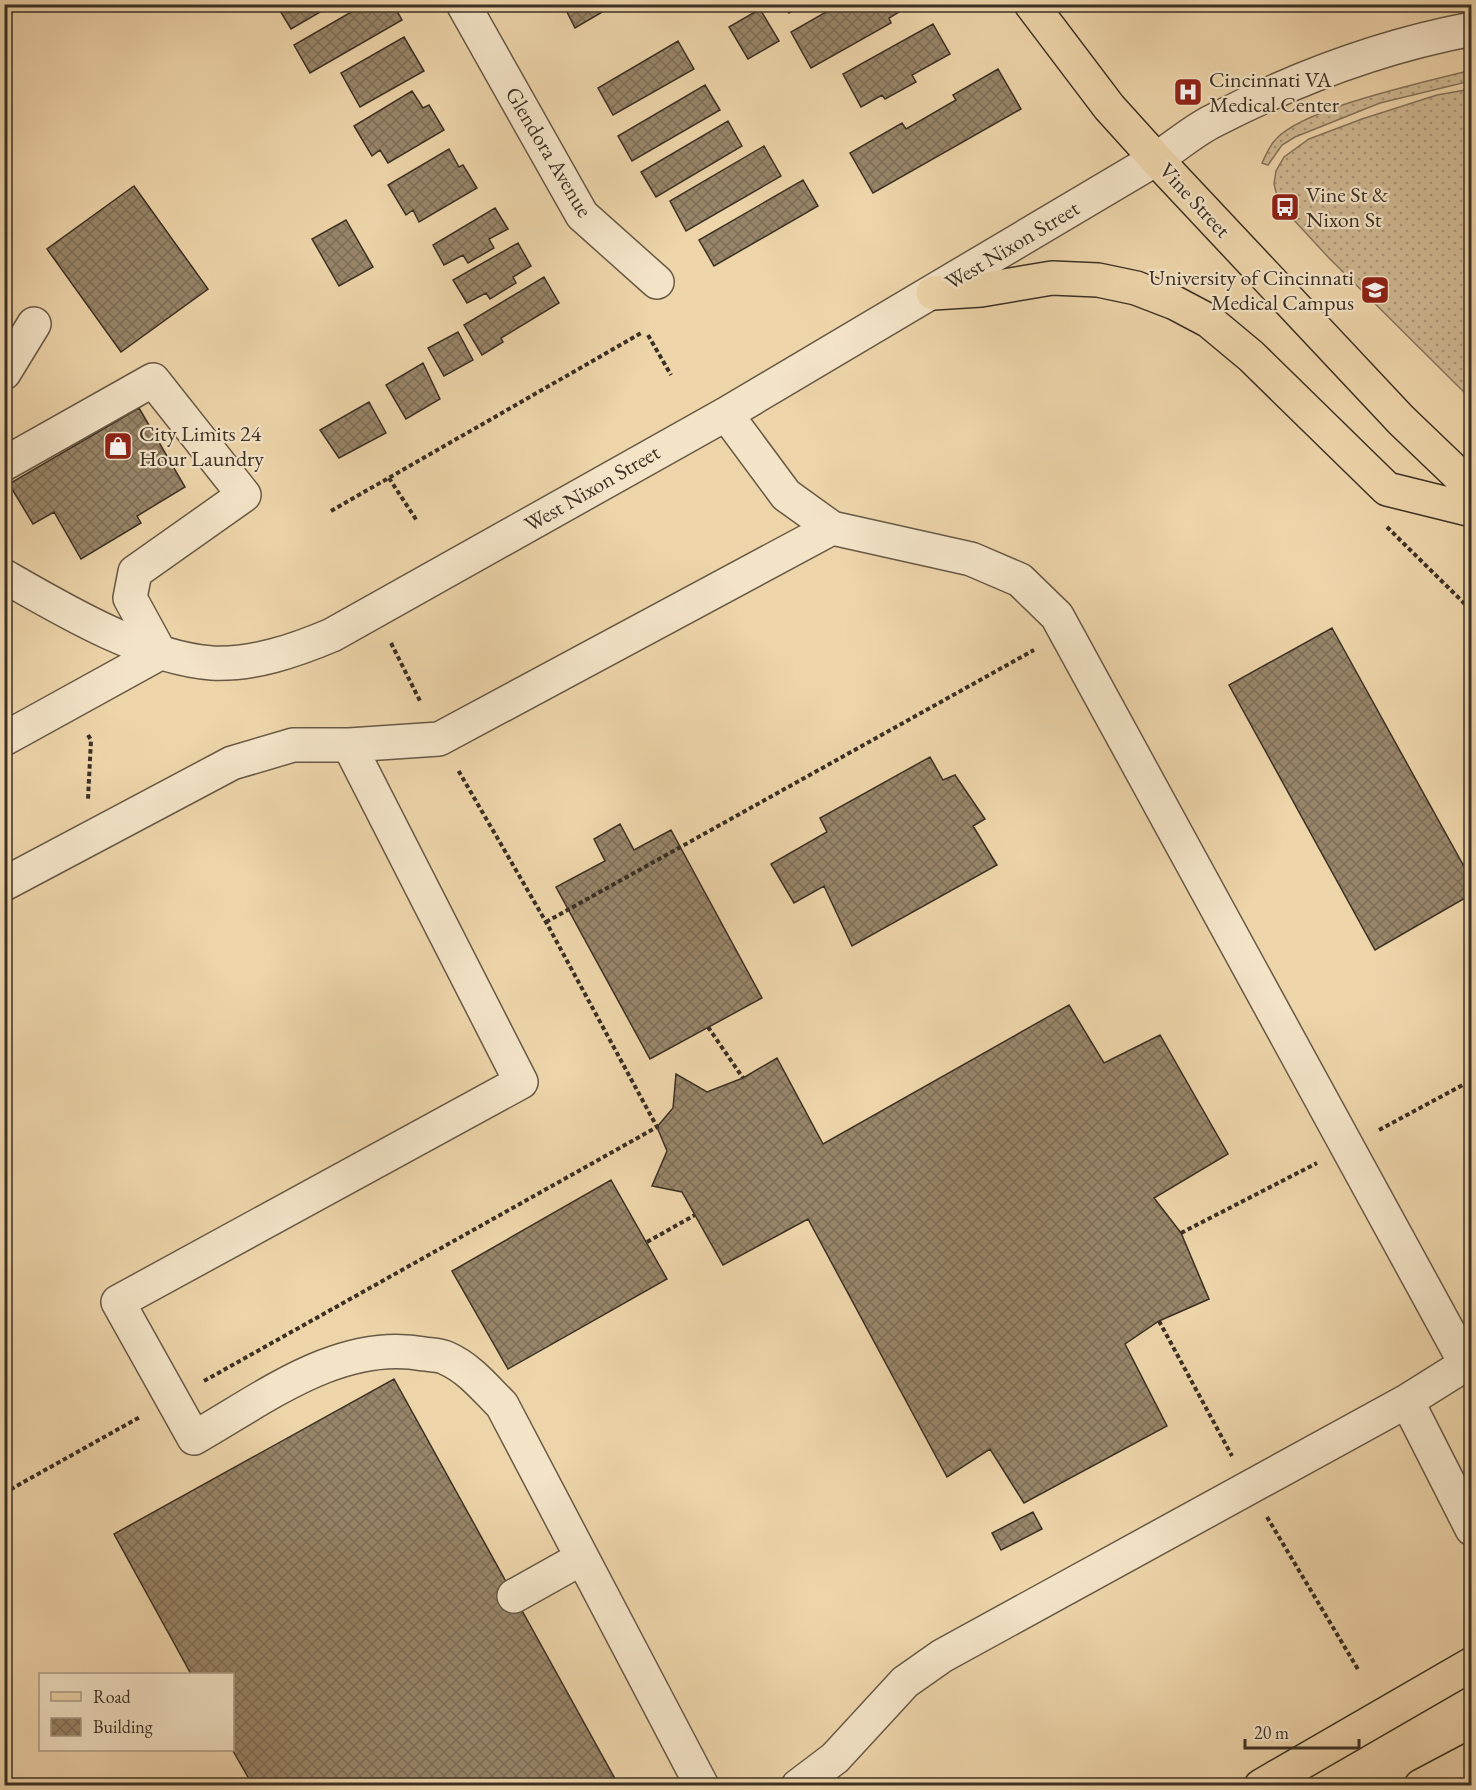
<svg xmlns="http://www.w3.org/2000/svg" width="1476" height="1790" viewBox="0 0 1476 1790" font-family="'EB Garamond',serif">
	<defs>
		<pattern id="grass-dots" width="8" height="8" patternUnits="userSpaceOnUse" patternTransform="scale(1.5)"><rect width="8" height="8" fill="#cfb892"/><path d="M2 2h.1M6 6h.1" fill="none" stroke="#a99677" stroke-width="1.8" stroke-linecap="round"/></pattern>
		<pattern id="building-cross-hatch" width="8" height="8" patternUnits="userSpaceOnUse" patternTransform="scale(1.5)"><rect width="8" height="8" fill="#988569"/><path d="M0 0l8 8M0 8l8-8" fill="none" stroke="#7d6d56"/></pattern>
	</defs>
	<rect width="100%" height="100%" fill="#edd4a9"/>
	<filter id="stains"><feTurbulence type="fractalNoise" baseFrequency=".00333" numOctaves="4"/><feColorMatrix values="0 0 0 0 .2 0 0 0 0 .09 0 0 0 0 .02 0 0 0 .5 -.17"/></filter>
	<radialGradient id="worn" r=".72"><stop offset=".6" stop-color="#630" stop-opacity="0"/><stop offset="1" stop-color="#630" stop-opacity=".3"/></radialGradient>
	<path fill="url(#grass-dots)" stroke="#86745b" stroke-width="1.5" d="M1471,70v11l-91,22 -85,34 -13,8 -14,20 -6,-2c4,-8 7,-17 14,-24 30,-32 150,-57 195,-69z
		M1471,89h1l-1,310 -142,-141 -50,-54 -5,-20 2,-13 8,-14 25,-18 53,-20 75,-24z"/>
	<path fill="url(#building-cross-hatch)" stroke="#3c3024" stroke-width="1.5" d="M276,4h58l-43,25z
		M365,4h28l9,16 -92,53 -16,-28z
		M563,4h53l-41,24z
		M784,4h21l-16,9z
		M840,4h72l-23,14 2,5 -80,45 -20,-36z
		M760,9l19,32 -31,18 -19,-32z
		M933,24l17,30 -38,21 4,7 -31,17 -3,-4 -21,12 -18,-33z
		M404,37l20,34 -64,36 -19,-34z
		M678,41l16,28 -81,46 -15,-27z
		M998,69l23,40 -148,84 -23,-40 52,-30 4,6 50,-29 -3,-5z
		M705,85l15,25 -88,51 -14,-25z
		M412,91l11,17 6,-3 15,25 -56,33 -8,-13 -8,6 -18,-30z
		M728,121l14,25 -86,51 -15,-25z
		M764,146l17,30 -95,55 -16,-30z
		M449,149l10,18 4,-2 14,23 -58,34 -6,-12 -7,5 -18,-30z
		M803,180l15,26 -104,60 -15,-26z
		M134,186l74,103 -87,63 -74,-103z
		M495,208l13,21 -19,10 5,9 -26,15 -5,-8 -19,10 -11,-20z
		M346,220l27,47 -34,19 -27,-47z
		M518,243l13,23 -18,11 3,6 -26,16 -4,-6 -19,10 -14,-23z
		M544,277l15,26 -58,35 2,4 -21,13 -18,-30z
		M458,332l15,28 -29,16 -16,-28z
		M423,363l17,36 -34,20 -20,-34z
		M369,402l17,31 -47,25 -19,-28z
		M139,408l46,79 -48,29 4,7 -60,36 -27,-47 -21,12 -24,-40z
		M1332,628l140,253v13l-97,56 -146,-265z
		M930,757l13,23 12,-5 30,44 -12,7 24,39 -145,81 -28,-60 -30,17 -23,-39 56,-32 -7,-14z
		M620,824l14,26 37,-20 91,168 -112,61 -94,-172 49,-26 -11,-22z
		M1069,1005l35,58 56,-28 68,119 -74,44 27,35 28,66 -50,22 -34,23 42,82 -143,77 -34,-54 -43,28 -139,-258 -85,46 -41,-73 -30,-6 15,-35 -10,-24 16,-19 3,-34 31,18 36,-14 34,-20 46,86z
		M611,1180l56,99 -159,90 -56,-98z
		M394,1379l225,407h-366l-21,-37v-75h-41l-77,-140z
		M1033,1512l9,17 -41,21 -9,-17z"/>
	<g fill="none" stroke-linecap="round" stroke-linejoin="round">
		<g stroke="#685945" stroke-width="36">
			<path id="minor" d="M463,4l119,211 75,67
				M4,373l30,-49
				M726,414l60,81 46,33 139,31 49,21 37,36 409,748 -59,37 -465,255 -37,26 -70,76 -37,28
				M4,464l149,-84 91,115 -109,77 -5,26 30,55
				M4,576c59,34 140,82 208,87 41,2 82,-12 120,-28l394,-221 430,-255c19,-12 37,-28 57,-38 81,-42 169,-75 259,-92
				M4,739l156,-86
				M349,745l172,337 -403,220 76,136c69,-39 146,-100 230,-84 7,1 16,1 22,4 23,10 39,30 56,47l200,381
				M4,884l228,-121 61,-18h56l90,-6 393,-211
				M1407,1401l65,128
				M514,1596l68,-38"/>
		</g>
		<g stroke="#3c3024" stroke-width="36">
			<path id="major" d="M1031,4l78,103 47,52 245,261 71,68
				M933,293l48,-3 71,-12 46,2 38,8 39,15 34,18 42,35 136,133 85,21
				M1261,1786l211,-122
				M1421,1786l51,-27"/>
		</g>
		<path stroke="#3c3024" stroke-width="4" stroke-dasharray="4.5 3" stroke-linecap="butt" d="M648,335l23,40
			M389,478l28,43
			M331,511l312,-179
			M1387,527l85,84
			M391,643l30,60
			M88,735l3,5 -3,59
			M546,922l488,-272
			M708,1027l35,51
			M1379,1130l93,-50
			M1181,1233l136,-70
			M647,1242l48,-27
			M1159,1321l73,135
			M204,1381l453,-254 -111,-205 -88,-152
			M4,1493l136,-76
			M1267,1517l92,154"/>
		<use href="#minor" stroke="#f3e3c7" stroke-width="33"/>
		<use href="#major" stroke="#edd4a9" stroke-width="33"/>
	</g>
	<defs>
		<g id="hospital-square" transform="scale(1.5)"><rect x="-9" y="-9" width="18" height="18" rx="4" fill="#8f2418" stroke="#f3e3c7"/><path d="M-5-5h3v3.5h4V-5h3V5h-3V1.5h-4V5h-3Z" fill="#fff"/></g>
		<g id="bus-square" transform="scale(1.5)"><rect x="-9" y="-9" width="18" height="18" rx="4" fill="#8f2418" stroke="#f3e3c7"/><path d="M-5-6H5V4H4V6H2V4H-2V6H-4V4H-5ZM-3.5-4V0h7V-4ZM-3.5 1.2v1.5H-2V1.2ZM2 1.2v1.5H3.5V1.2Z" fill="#fff"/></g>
		<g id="university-square" transform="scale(1.5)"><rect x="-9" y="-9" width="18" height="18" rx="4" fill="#8f2418" stroke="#f3e3c7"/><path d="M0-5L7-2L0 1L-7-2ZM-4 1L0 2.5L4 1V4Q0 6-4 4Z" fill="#fff"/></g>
		<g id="shop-square" transform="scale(1.5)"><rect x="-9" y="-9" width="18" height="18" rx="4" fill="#8f2418" stroke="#f3e3c7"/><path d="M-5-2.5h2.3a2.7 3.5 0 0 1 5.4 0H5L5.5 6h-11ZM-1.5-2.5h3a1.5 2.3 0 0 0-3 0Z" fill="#fff"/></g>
	</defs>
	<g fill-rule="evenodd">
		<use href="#hospital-square" x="1188" y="92"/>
		<use href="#bus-square" x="1285" y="207"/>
		<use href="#university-square" x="1375" y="290"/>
		<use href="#shop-square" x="118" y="446"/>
	</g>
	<g text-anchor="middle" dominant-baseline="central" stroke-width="4.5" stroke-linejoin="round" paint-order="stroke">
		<g font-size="22" fill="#3c3024" stroke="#f3e3c7" text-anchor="start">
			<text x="1209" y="79">Cincinnati VA<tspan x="1209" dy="25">Medical Center</tspan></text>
			<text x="1306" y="194">Vine St &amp;<tspan x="1306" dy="25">Nixon St</tspan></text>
			<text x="1354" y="277" text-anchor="end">University of Cincinnati<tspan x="1354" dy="25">Medical Campus</tspan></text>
			<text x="139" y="433">City Limits 24<tspan x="139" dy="25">Hour Laundry</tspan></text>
		</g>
		<g font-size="22" fill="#3c3024" stroke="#f3e3c7">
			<text transform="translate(549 152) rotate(59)">Glendora Avenue</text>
			<text transform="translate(1195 200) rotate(47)">Vine Street</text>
			<text transform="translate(1012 245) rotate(-31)">West Nixon Street</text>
			<text transform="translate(592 488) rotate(-30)">West Nixon Street</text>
		</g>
	</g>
	<rect width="1476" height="1790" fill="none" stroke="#edd4a9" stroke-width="24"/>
	<rect x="6" y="6" width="1464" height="1778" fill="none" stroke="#3c3024" stroke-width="3"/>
	<rect x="12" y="12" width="1452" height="1766" fill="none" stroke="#3c3024" stroke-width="1.5"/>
	<rect x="39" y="1673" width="195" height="78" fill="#f3e3c7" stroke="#aa9b86" stroke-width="1.5"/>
	<rect x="51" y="1692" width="30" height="9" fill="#edd4a9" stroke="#aa9b86" stroke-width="1.5"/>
	<text x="93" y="1703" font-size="18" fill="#3c3024">Road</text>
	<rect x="51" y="1718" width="30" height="18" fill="url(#building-cross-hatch)" stroke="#aa9b86" stroke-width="1.5"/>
	<text x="93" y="1733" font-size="18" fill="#3c3024">Building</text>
	<path d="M1245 1739v9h114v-9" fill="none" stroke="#3c3024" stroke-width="3"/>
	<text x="1254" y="1739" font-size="18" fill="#3c3024" stroke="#f3e3c7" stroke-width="4.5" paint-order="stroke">20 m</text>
	<rect width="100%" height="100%" filter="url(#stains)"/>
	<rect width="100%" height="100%" fill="url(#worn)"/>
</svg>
